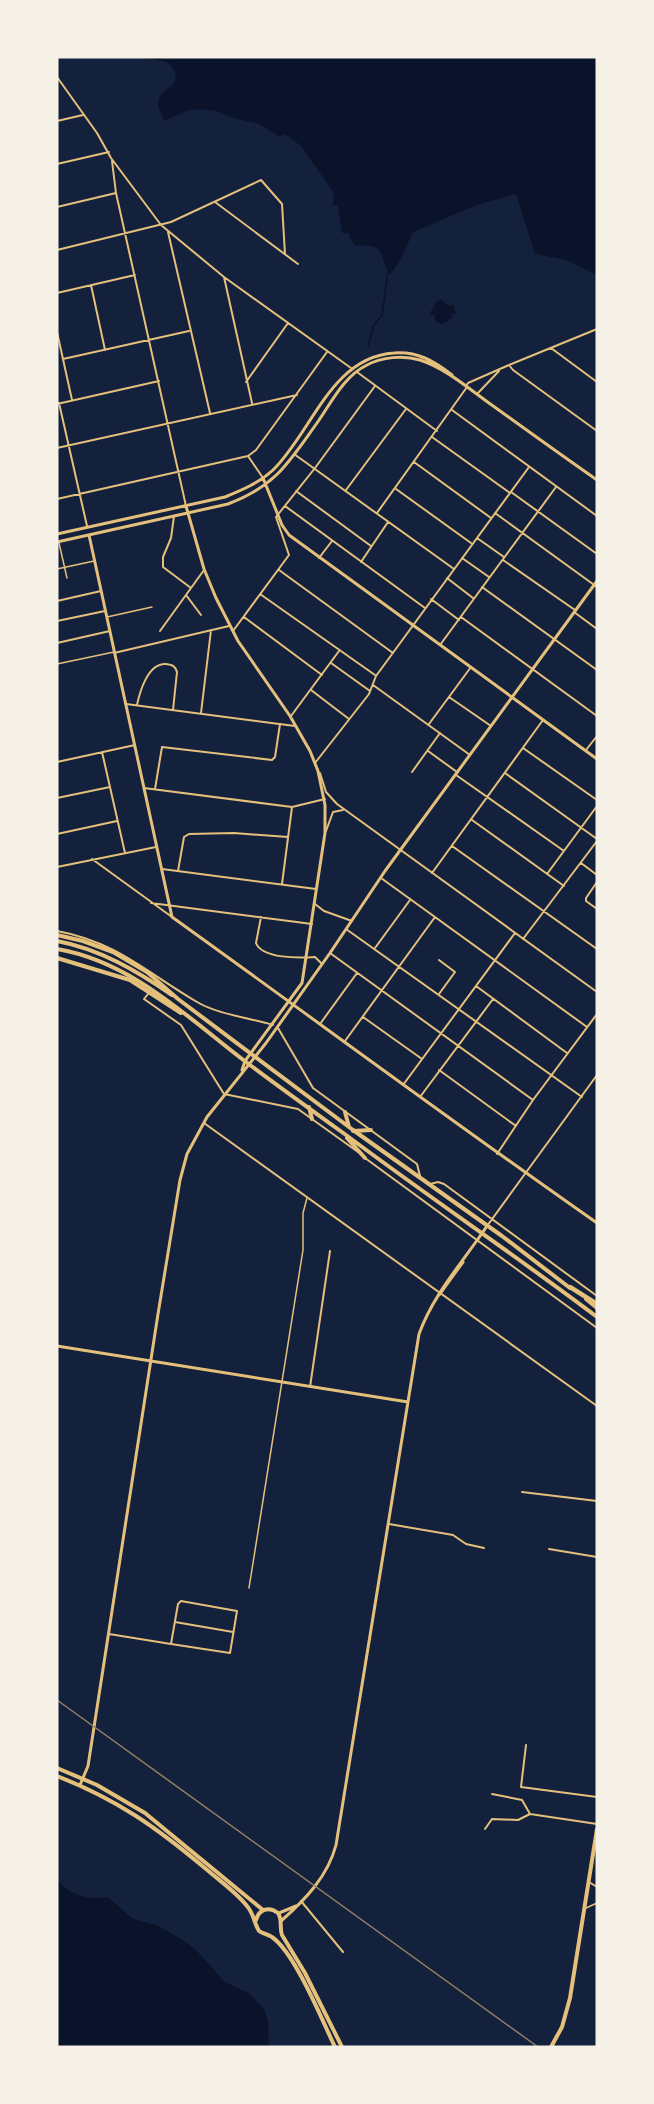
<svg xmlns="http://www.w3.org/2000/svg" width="654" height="2104" viewBox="0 0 654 2104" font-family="Spectral,serif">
	<rect width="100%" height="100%" fill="#14213d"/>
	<path fill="#0b132b" d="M142,57h455v218l-31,-15 -31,-6 -19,-60 -39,11 -64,27 -13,29 -10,14c-13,-21 -2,-32 -35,-29l-7,-13h-6l-4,-28h-5l1,-12 -33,-47 -16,-12 -5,3 -21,-13 -27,-6 -15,-7 -18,-2 -13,2 -22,10c-2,-6 -6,-13 -6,-18 2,-15 13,-13 17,-22 3,-6 -3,-17 -9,-19 -8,-3 -16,-2 -24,-5z
		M442,299l5,6h6l3,8 -1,2 -5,-1 3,3 -4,4 -8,3 -6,-3v-6h-6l7,-13z
		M57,1880c14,16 30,20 51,17l25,22 23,6 27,15 13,10 29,32 25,12 14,15 4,11 1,27h-212z"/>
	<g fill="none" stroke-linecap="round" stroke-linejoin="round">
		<path stroke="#0b132b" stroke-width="1.5" d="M368,346l6,-21 8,-10 6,-43"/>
		<path stroke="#e5c07b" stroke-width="1.5" d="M249,1588l54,-338v-37l4,-15"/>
		<path stroke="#e5c07b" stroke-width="1.5" d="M59,543l8,35
			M57,569l37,-8
			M107,617l45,-10
			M57,664l57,-12
			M586,1908l11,-5"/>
		<path stroke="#e5c07b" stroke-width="2" d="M57,77l40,56 14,25 50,67 63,52 127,91
			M57,121l26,-6
			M112,161l4,32 70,313
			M57,164l52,-12
			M215,202l83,62
			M57,207l59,-14
			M168,232l42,181
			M57,250l114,-28 90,-42 21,24 3,50
			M224,277l28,126
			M91,285l14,65
			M57,293l78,-18
			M57,332l15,68
			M551,348l46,34
			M63,359l126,-28
			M509,365l4,5 84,61
			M357,372l80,59
			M246,382l42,-59
			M466,386l2,-3 41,-18 88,-36
			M477,394l22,-23
			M59,403l28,123
			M57,404l102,-23
			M452,410l145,106
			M432,437l78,56
			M57,448l240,-53
			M294,454l160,115
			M248,456l15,22
			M414,462l77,56
			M396,489l75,54
			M346,490l60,-81
			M296,491l75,55
			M511,492l86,62
			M57,499l191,-43 8,-6 71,-98
			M285,506l140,102
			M377,513l90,-126
			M495,513l102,74
			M174,516l-3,22 -8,19v10l28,21
			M477,538l27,19
			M319,558l13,-17
			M462,558l27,19
			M503,560l72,50
			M361,562l27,-40
			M279,570l114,83
			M447,578l26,20
			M482,587l115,83
			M260,594l115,81
			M186,595l15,20
			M431,599l28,21
			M57,601l44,-10
			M574,612l23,17
			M244,617l78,58
			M461,617l136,99
			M57,621l48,-10
			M160,631l44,-61
			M233,631l56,-76 -13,-38 39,-49 60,-82
			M57,643l53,-12
			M440,645l116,-158
			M114,653l115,-27
			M331,663l39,28
			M373,685l97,70
			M311,690l38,29
			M449,697l42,29
			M126,704l169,22
			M137,705c3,-14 11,-42 29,-41 7,1 9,2 11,8l-4,38
			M201,713l10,-83
			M291,716l48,-65
			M429,724l42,-57
			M523,748l74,52
			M586,750l11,-14
			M428,751l29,21
			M102,752l23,101
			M57,762l78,-17
			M315,763l54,-69 7,-18 153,-209
			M412,772l28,-39
			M320,773l6,19 11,12 260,188
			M505,773l92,66
			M456,775l108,76
			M144,788l148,19 33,-8
			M155,789l7,-42 110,13 3,-3 5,-33
			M57,798l53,-11
			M472,820l92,66
			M326,831l7,-19 10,-2
			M57,834l60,-13
			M452,846l145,103
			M92,859l80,58
			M581,863l16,12
			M57,867l99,-20
			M162,869l154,20
			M178,871l6,-34 5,-3 45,-1 54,4
			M432,873l111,-153
			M547,874l50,-68
			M381,878l206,149
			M597,882l-11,16v3l11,8
			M282,884l10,-77
			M151,903l161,21
			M315,904l9,7 28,10
			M261,917l-5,26c6,16 44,15 59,14l7,7
			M346,929l236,168
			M57,931c60,11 90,42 140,71 20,12 53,16 76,23
			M523,939l74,-98
			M375,948l35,-48
			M330,953l203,147
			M476,986l91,67
			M148,994l-4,5 37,26 43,69 74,15 60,43
			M439,994l16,-22 -16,-12
			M363,1017l59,42
			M320,1024l37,-51
			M278,1028l35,60 104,76 3,12
			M345,1041l90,-124
			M439,1070l77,56
			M403,1085l112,-152
			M420,1097l73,-98
			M204,1123l393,283
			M497,1154l36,-54 64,-86
			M365,1158l232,170
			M430,1184l8,-2 6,2 153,112
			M487,1226l110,-151
			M310,1387l20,-136
			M522,1492l75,9
			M389,1524l64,11 13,9 18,4
			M549,1549l48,8
			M181,1601l56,10 -7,42 -59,-9 7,-40z
			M175,1622l58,10
			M109,1634l62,10
			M526,1745l-5,42 76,10
			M492,1794l30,6 8,14
			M485,1829l7,-10 26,1 12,-6 67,10
			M589,1882l8,5
			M301,1901l42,51"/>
		<path stroke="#e5c07b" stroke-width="3" d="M263,478l19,47 7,10 308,224
			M186,506l18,63 12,29 22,43 52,75 20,35 8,20 7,34v28l-23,150 -57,78 -3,9
			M57,534l168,-37c17,-7 34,-14 48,-27 39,-38 58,-113 121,-117 23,-2 40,8 58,22
			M89,535l83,382c142,102 282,206 425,306
			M57,542l171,-38c48,-18 61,-42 89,-81 14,-20 27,-47 50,-58 15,-8 36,-10 53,-5 25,8 48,28 69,43 36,26 72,52 108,77
			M439,1295l24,-33
			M57,1346l351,56
			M80,1785l8,-19 70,-452 22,-134 7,-26 20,-37 59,-74 64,-90 55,-82 212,-290
			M279,1913l17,-7
			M281,1921c24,-21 47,-45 55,-76l83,-511c15,-41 44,-72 68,-108"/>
		<path stroke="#e5c07b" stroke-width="4" d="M57,958l73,22 51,33
			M57,1768l40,17 48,28 118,97
			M57,1776c61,24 99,51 149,93 14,12 30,23 41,37 7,8 7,17 12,25 4,3 9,3 13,6 23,16 50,83 63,110
			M256,1920c3,-11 13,-14 22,-7 5,8 1,14 4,22l23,38 37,74
			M551,2047l11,-20 8,-29 27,-169"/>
		<path stroke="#e5c07b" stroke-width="4" d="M57,941c43,8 80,30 115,54"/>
		<path stroke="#e5c07b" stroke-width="4" d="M57,935l26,6 30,11 34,20 31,27 175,131 149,106 68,52
			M57,949c77,13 134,72 193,116 32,24 64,47 96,70 83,62 169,120 251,182
			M309,1107l3,12
			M345,1112l4,15
			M353,1131l18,-1
			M347,1138l18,20
			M586,1299l11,9"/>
		<path stroke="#e5c07b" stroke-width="4.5" d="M570,1287l27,17"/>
		<path stroke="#918062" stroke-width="1.5" d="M57,1700l481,347"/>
	</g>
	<rect width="654" height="2104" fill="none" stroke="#f6f1e7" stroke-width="117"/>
</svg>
